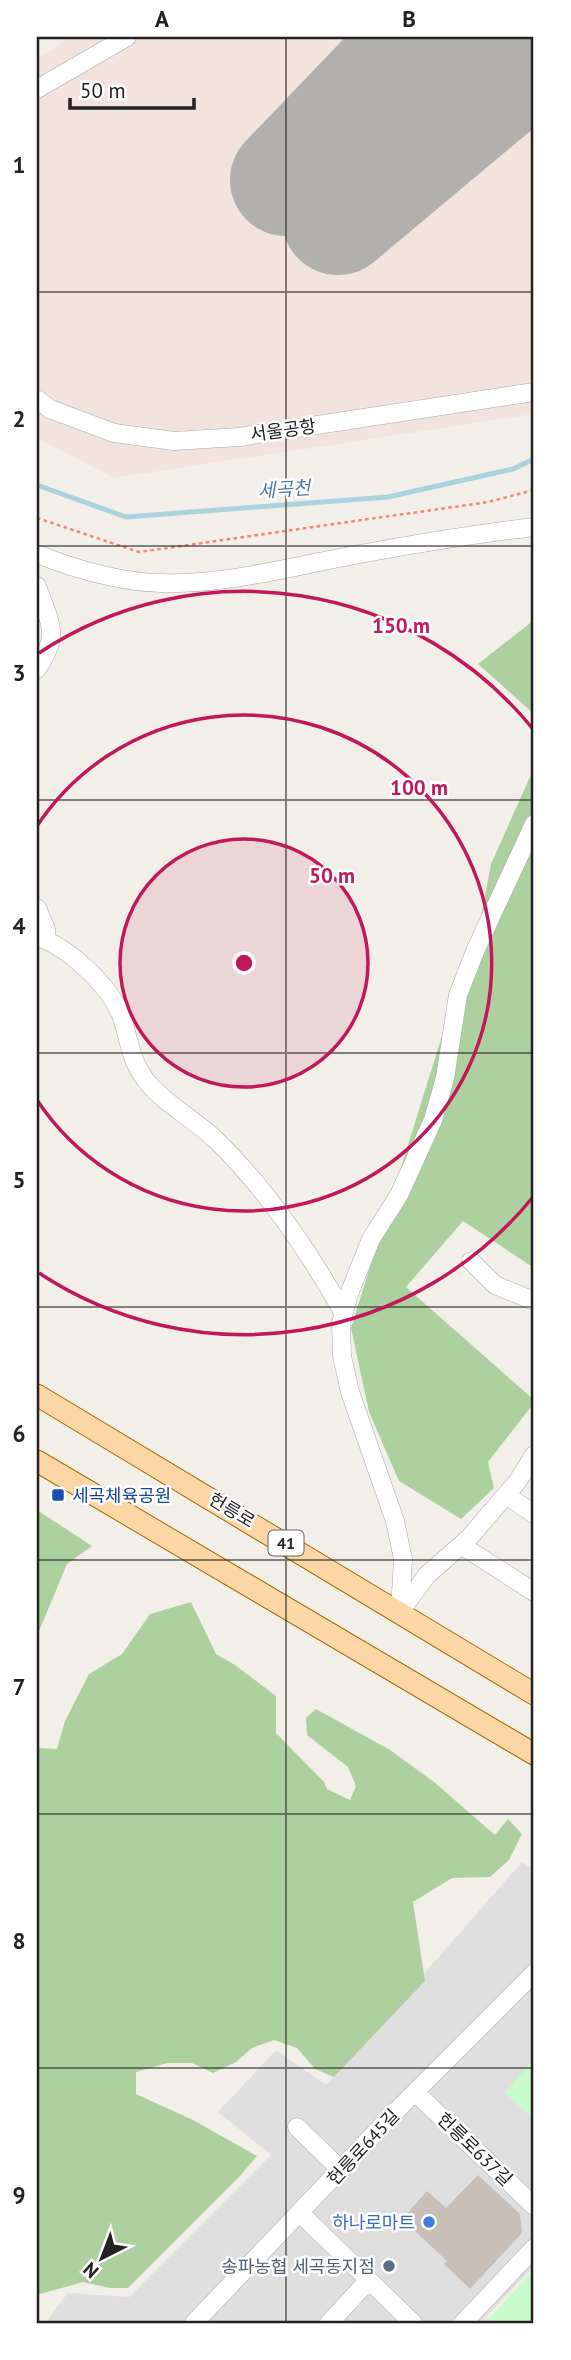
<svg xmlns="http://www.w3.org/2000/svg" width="571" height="2360" viewBox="0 0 571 2360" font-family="'PT Sans','Noto Sans KR',sans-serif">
	<rect width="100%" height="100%" fill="#f2efe9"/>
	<path fill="#e0dfdf" d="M522,1862l12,8v396l-54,57h-435l23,-30 61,4 142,-142 -53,-43 58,-62 50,35z"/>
	<path fill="#f3e3dd" d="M71,37h463v377l-420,64 -77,-39v-381z"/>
	<path fill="#add19e" d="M534,620v94l-56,-50z
		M534,768v500l-71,-47 -57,66 128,113v3l-46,59 6,26 -33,31 -62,-38 -30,-69 -18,-84 90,-289 39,-117 11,-58z
		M37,1510l55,36 -25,18 -30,72z
		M191,1602l25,52 19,11 41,31v37l48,49 3,7 23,11 6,-14 -8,-19 -41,-32 -1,-17 10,-9 74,41 44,32 61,53 13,-16 14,15 -13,26 -19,17 -38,1 -39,24 12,79 -91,96 -19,-8 -18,-21 -23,-8 -22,8 -16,14 -23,11 -21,-10h-25l-31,9v22l57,26 64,36 -18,21 -111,111h-18l-27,-6 -46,13v-547l20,1 8,-28 24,-47 33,-20 28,-40z"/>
	<path fill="#c8facc" d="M534,2059v61l-29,-27z
		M534,2270v53h-50z"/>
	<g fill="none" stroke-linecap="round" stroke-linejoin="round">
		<path stroke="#aad3df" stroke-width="5" d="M37,485l89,32 262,-20 125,-28 21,-10"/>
		<path stroke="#b1b0ac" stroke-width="112" d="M286,180l137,-143
			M338,219l196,-164"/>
	</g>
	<path fill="#c7bfb8" d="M478,2175l42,39 2,19 -52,56 -26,-25 3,-3 -45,-42 25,-28 19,17z"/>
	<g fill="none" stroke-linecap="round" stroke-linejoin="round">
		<g stroke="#a9a9a9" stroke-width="19">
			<path id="minor" d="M37,89l90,-52
				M37,399l13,10 64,24 60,8 65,-4 295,-45
				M37,554c38,15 82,28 124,29 57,2 117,-13 173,-24 67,-13 133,-24 200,-32
				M37,586c13,38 24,47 0,83
				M37,908l9,21v11
				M37,937c30,9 72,48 84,78 9,25 8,45 27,68 17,21 49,38 69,58 50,49 92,111 126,171
				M471,1261l24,24 39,16
				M506,1495l28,19
				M461,1545l73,47
				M400,1612l3,-53 -8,-38 -45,-129 -8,-36 -1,-33 8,-29 22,-55 28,-44 34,-75 12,-42 13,-83 18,-46 58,-125
				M400,1612l27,-37 42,-37 48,-56 17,-27
				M415,2092l119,114
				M297,2127l44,43
				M300,2213l113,110
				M194,2323l203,-213 137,-137
				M329,2323l40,-43
				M463,2323l71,-75"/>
		</g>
		<g stroke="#a06b00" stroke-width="23">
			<path id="major" d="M37,1395l497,299
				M37,1461l497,293"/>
		</g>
		<path stroke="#fa8072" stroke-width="2.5" stroke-dasharray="3.5 3.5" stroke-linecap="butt" d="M37,518l102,34 349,-50 46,-12"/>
		<use href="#minor" stroke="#fff" stroke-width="18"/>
		<use href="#major" stroke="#fcd6a4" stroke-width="21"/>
	</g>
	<path fill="none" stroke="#222" stroke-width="2" stroke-opacity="0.55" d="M286,37v2286M37,292h497M37,546h497M37,800h497M37,1053h497M37,1307h497M37,1560h497M37,1814h497M37,2068h497"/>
	<circle cx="244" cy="963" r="124" fill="#c2185b" fill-opacity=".12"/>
	<g fill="none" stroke="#c2185b" stroke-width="3.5">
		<circle cx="244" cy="963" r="124"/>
		<path d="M37 826A248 248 0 1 1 37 1100"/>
		<path d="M533 1197A372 372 0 0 1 39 1273M39 653A372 372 0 0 1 533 729"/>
	</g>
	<rect fill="#1a4fb4" stroke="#fff" stroke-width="2.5" x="51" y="1488" width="14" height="14" rx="3.5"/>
	<circle fill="#3f7fe0" stroke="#fff" stroke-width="2.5" cx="429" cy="2222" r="7"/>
	<circle fill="#5c6f8a" stroke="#fff" stroke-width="2.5" cx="389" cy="2266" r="7"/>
	<g text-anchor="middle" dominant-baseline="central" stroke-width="5" stroke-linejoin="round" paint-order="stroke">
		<rect fill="#fff" stroke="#646464" stroke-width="2" x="268.5" y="1530.5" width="35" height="25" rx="5"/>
		<g font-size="16" font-weight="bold" fill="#222">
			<text x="286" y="1543">41</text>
		</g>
		<g font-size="18" fill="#222" stroke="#fff">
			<text transform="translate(283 430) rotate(-8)">서울공항</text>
			<text transform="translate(232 1510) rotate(31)">헌릉로</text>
			<text transform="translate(363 2147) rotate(-47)">헌릉로645길</text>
			<text transform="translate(475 2149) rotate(44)">헌릉로637길</text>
		</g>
		<g font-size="18" fill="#164399" stroke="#fff" text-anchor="start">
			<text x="72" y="1495">세곡체육공원</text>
		</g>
		<g font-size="18" fill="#366cbe" stroke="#fff" text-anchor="end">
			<text x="415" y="2222">하나로마트</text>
		</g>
		<g font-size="18" fill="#4e5e75" stroke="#fff" text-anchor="end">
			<text x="375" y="2266">송파농협 세곡동지점</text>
		</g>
		<g font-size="19" font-style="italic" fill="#4a7aab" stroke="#fff">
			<text transform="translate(284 489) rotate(-4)">세곡천</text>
		</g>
	</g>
	<circle cx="244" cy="963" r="10" fill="#c2185b" stroke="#fff" stroke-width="3.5"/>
	<g font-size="21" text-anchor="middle" font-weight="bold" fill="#c2185b" stroke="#fff" stroke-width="5" stroke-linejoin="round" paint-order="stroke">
		<text x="401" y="633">150 m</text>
		<text x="419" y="795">100 m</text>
		<text x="332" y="883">50 m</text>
	</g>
	<rect width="571" height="2360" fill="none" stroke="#ffffff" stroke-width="77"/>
	<g transform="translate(102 2258) rotate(222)" stroke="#ffffff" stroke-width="5" paint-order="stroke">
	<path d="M0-5L12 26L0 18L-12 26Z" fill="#222222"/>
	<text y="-10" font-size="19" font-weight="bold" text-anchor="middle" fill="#222222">N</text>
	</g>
	<path d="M70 98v10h124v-10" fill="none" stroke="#222222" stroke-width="3.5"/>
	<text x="80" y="98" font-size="21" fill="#222222" stroke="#ffffff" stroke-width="5" paint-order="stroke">50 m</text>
	<rect x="38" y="38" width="494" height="2284" fill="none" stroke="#222" stroke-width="2.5"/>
	<g font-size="23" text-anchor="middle" font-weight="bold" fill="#222">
		<text x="162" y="27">A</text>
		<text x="409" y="27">B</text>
		<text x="19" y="173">1</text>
		<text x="19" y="427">2</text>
		<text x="19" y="681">3</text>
		<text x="19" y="934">4</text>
		<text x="19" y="1188">5</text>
		<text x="19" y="1442">6</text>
		<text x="19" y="1695">7</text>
		<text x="19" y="1949">8</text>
		<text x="19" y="2203">9</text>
	</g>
</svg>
